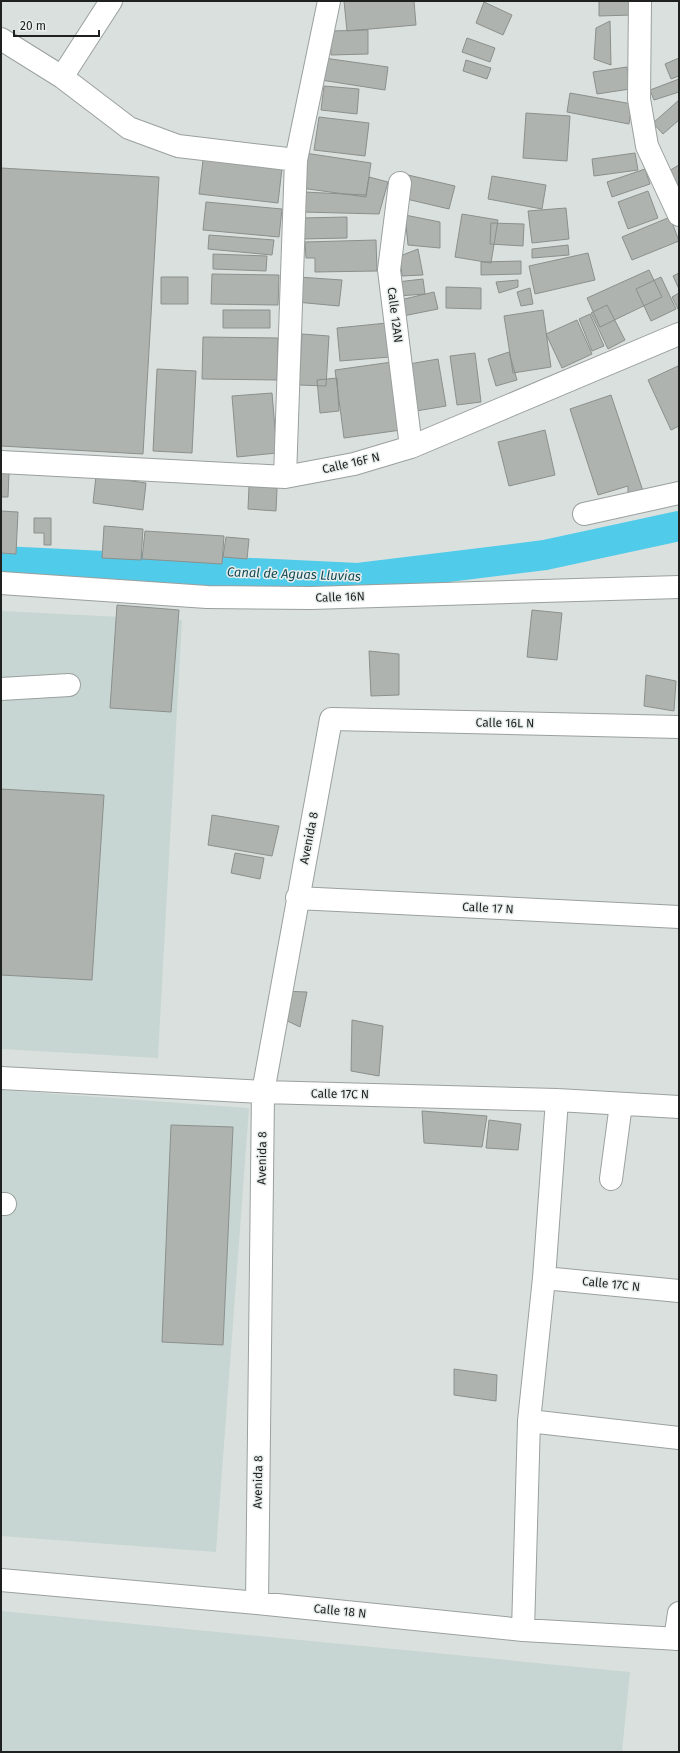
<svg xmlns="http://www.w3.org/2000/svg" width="680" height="1753" viewBox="0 0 680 1753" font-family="'Fira Sans',sans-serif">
	<rect width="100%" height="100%" fill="#dae0de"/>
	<path fill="#c7d6d2" d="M1,611l181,9 -24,438 -157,-9z
		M1,1090l248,18 -33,444 -215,-16z
		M1,1611l629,61 -8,80h-621z"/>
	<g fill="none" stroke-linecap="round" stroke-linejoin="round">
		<path stroke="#51cbea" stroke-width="30" d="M1,561l357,17 187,-23 134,-29"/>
	</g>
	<path fill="#aeb3af" stroke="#8b908d" d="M344,1h70l2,24 -69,6z
		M599,1h33v14l-33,1z
		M484,2l28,13 -9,20 -27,-12z
		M610,21l1,44 -17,-6 2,-31z
		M368,30v24l-37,1 -1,-24z
		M467,38l28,10 -5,14 -28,-10z
		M324,58l64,9 -3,23 -64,-10z
		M679,58v18l-8,3 -6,-15z
		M466,60l25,8 -4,11 -24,-8z
		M627,67l3,22 -33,5 -4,-22z
		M679,79v13l-25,8 -4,-10z
		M324,86l35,3 -2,25 -36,-4z
		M570,93l62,11 -3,20 -62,-12z
		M679,100v20l-16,14 -10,-11z
		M526,113l44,3 -3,45 -44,-3z
		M319,117l50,6 -4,33 -51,-6z
		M305,153l66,10 -5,34 -65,-9z
		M635,153l3,17 -44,6 -2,-17z
		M203,160l79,8 -4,35 -79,-9z
		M679,165v25l-12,-18z
		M1,168l158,9 -16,277 -142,-8z
		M645,169l5,15 -38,13 -5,-15z
		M408,175l47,11 -6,23 -47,-11z
		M492,176l54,9 -4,24 -54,-10z
		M369,177l19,5 -9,32 -76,-2 1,-20 62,3z
		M648,191l10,27 -30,11 -10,-27z
		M206,202l76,7 -3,28 -76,-7z
		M566,208l3,31 -37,4 -4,-32z
		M462,214l36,6 -7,43 -36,-6z
		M405,215l35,7v26l-32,-3z
		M347,217v21l-46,1v-21z
		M670,217l9,24 -47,19 -10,-23z
		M491,223l33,1 -1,22 -33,-2z
		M209,235l65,5 -2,15 -64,-6z
		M376,240l1,31 -62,1v-14h-9l-1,-16z
		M568,245l1,10 -37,3v-9z
		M418,249l5,26 -21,1 -2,-20z
		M588,253l7,27 -60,14 -6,-28z
		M213,254l54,2 -1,15 -53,-2z
		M521,261v13l-40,1v-13z
		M649,270l13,27 -62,30 -13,-29z
		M679,273v16l-6,-13z
		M212,274l67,1 -1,30 -67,-1z
		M161,277h27v27h-27z
		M298,277l44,3 -3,26 -43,-4z
		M661,277l15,32 -25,12 -15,-32z
		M423,279l2,15 -27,2 -1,-14z
		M518,280v7l-19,6 -3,-11z
		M446,287l35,1v21l-35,-1z
		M530,288l3,16 -12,2 -4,-14z
		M434,292l4,17 -35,7 -3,-16z
		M679,293v18l-7,-14z
		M607,305l18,35 -17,9 -17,-36z
		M223,310h47v18h-47z
		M543,310l8,57 -38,6 -9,-57z
		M590,314l14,32 -12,5 -13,-32z
		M577,320l15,34 -30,14 -16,-34z
		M387,323l3,34 -50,4 -3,-33z
		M302,334l27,2 -3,50 -27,-1z
		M203,337l75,1 -1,42 -75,-1z
		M509,352l8,28 -21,6 -8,-27z
		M475,353l6,49 -24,3 -7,-49z
		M438,359l8,47 -30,5 -7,-47z
		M392,362l9,68 -57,8 -9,-68z
		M678,366l1,4v56l-8,4 -23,-50z
		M157,369l39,2 -4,82 -39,-2z
		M337,378l2,33 -19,2 -3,-33z
		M272,393l5,60 -40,4 -5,-61z
		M611,395l32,96 -15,5v-10l-30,9 -28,-86z
		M545,430l10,45 -46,11 -11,-44z
		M1,473h8l-1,24h-7z
		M96,476l50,7 -3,27 -50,-7z
		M249,486l28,2 -1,23 -28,-2z
		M1,511l17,1 -2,42 -15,-1z
		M34,518h17v27h-7v-12h-10z
		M104,526l39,3 -2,31 -39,-2z
		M145,531l79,5 -2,28 -80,-5z
		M226,537l23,2 -2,20 -24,-2z
		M117,605l62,5 -8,102 -61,-4z
		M532,610l30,3 -5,47 -30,-3z
		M369,651l30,3v41l-28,1z
		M646,675l30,6 -2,30 -30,-5z
		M1,789l103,6 -12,185 -91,-5z
		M212,815l67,11 -7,30 -64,-11z
		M235,853l29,5 -4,21 -29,-6z
		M281,991l26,1 -7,35 -21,-10z
		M352,1020l31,6 -4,50 -28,-5z
		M422,1111l65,5 -5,31 -58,-4z
		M489,1120l32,4 -3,26 -32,-2z
		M171,1125l62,2 -10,218 -61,-3z
		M454,1369l43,6 -1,26 -42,-6z"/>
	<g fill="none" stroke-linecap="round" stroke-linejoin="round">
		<g stroke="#9aa09e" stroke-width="24">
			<path id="minor" d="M640,1l-1,98 8,47 32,69
				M1,39l61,38 67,51 49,18 118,14
				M62,77l49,-76
				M400,183l-11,87 22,177
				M1,462l284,15 69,-13 57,-17 268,-113
				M285,477l11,-317 33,-159
				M584,514l95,-21
				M1,583l206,14 104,1 368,-11
				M1,689l68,-4
				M297,898l382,19
				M1,1078l262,14 294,8 122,7
				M611,1179l10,-75
				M1,1204h4
				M544,1278l135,13
				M529,1421l150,17
				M1,1580l256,23 266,27 156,9
				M257,1603l6,-511 68,-373 348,8
				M523,1630l6,-209 15,-143 13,-178
				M675,1639l4,-26"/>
		</g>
		<use href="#minor" stroke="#fff" stroke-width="22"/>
	</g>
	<g text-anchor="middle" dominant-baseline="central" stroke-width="3" stroke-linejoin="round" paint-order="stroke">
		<g font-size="12" fill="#1f2121" stroke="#e7eeec">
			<text transform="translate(395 315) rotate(83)">Calle 12AN</text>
			<text transform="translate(351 463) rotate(-13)">Calle 16F N</text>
			<text transform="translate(340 597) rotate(-2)">Calle 16N</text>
			<text transform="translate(505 723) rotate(1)">Calle 16L N</text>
			<text transform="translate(309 838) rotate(-79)">Avenida 8</text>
			<text transform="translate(488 908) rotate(3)">Calle 17 N</text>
			<text transform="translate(340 1094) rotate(1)">Calle 17C N</text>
			<text transform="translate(262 1158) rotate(-89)">Avenida 8</text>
			<text transform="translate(611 1284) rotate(6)">Calle 17C N</text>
			<text transform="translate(258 1482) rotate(-89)">Avenida 8</text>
			<text transform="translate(340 1611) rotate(6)">Calle 18 N</text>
		</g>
		<g font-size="13" font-style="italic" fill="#154a57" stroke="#e7eeec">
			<text transform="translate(294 574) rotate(2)">Canal de Aguas Lluvias</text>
		</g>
	</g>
	<rect width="680" height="1753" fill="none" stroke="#1f2121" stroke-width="4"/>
	<path d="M14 30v6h85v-6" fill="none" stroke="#1f2121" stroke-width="2"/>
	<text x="20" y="30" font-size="12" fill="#1f2121" stroke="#e7eeec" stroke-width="3" paint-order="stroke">20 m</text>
</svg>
